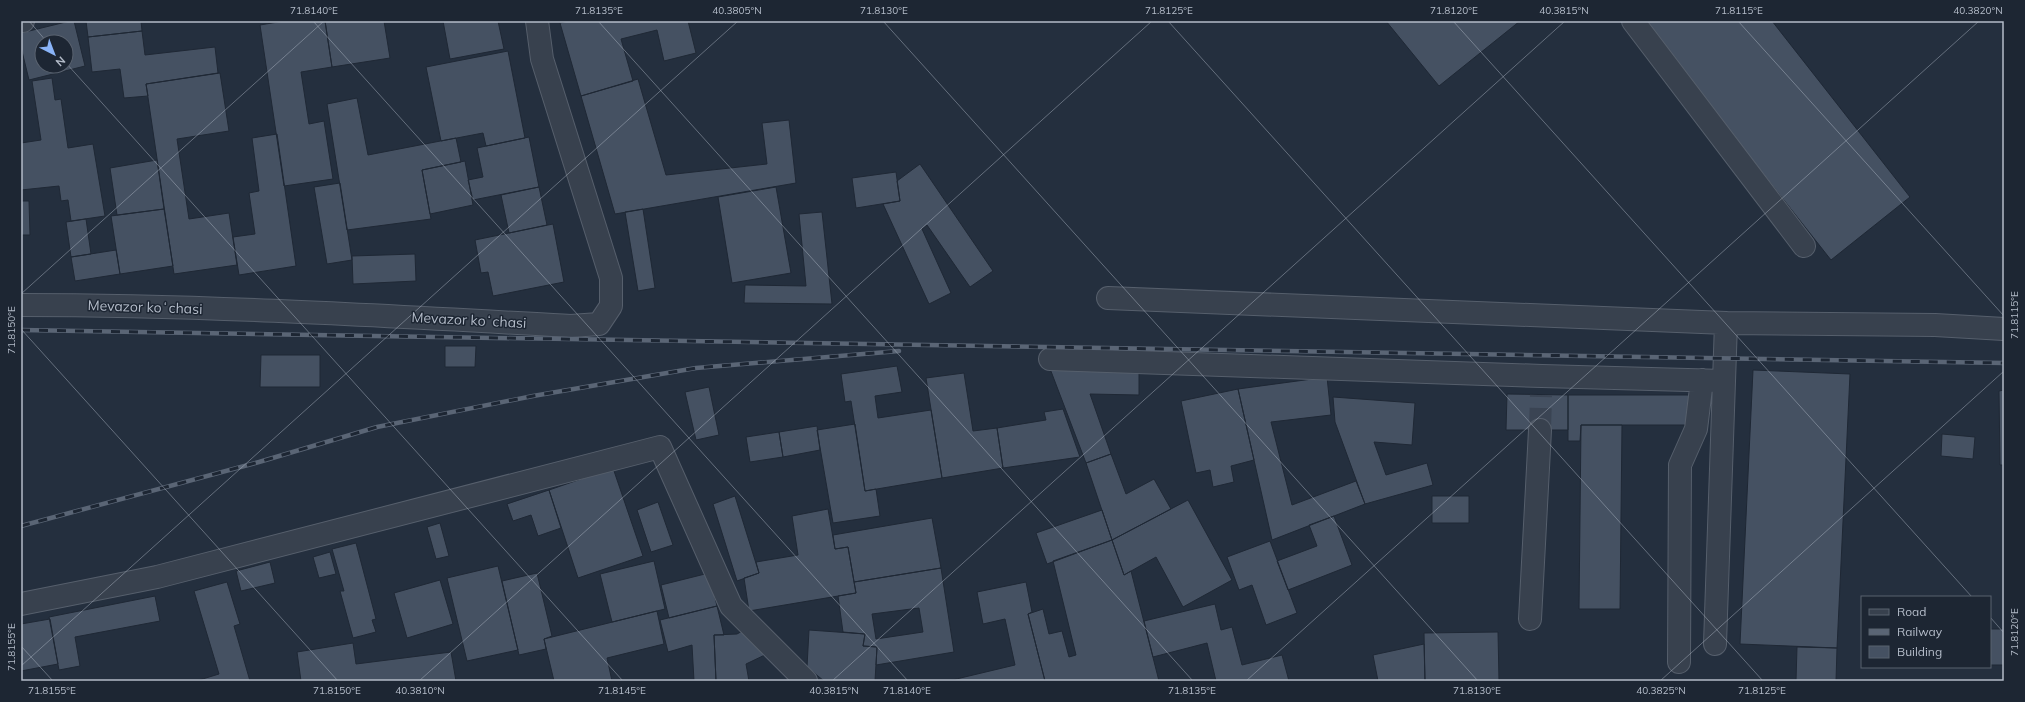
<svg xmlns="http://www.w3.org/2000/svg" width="2025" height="702" viewBox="0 0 2025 702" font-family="Mulish,sans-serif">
	<rect width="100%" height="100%" fill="#242f3e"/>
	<path fill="#455162" stroke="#1f2835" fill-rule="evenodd" d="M70,21h4l11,45 -56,14 -8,-33v-14zM42,42h24v24h-24z
		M86,21h55l1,10 -54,6z
		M284,21h41l7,46 -31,5 8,52 15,-3 9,58 -49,7 -24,-161z
		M325,21h59l6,37 -58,9z
		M443,21h55l6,28 -54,10z
		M568,21h120l8,32 -32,8 -7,-31 -36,9 12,42 -52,15 -21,-73z
		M1386,21h134l-81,65z
		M1643,21h129l138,176 -79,63z
		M142,31l3,24 70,-8 3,26 -72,11 2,12 -24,2 -4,-29 -28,3 -4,-35z
		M508,51l17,87 -39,8 -3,-13 -42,8 -15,-74z
		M220,73l9,58 -52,8 12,80 40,-6 8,52 -63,9 -28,-190z
		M52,78l3,22 6,-1 7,49 25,-4 12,72 -34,5 -3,-21 -7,1 -2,-15 -38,4v-47l20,-3 -9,-59z
		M638,79l28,96 101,-11 -5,-41 27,-3 7,63 -181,31 -34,-118z
		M357,98l11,57 88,-17 5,24 -39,8 9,49 -84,11 -20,-126z
		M277,134l19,132 -57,9 -6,-38 22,-3 -6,-41 10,-2 -7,-53z
		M529,137l10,50 -66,13 -5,-20 15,-3 -6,-29z
		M157,160l7,49 -47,6 -7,-47z
		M465,161l8,44 -43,9 -8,-44z
		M920,164l73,107 -23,16 -43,-62 -5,4 29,64 -22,11 -46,-100 17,-3 -3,-20z
		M896,172l4,29 -44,7 -4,-30z
		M340,183l12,77 -25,4 -13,-77z
		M539,187l8,38 -38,8 -8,-38z
		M776,187l15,86 -59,10 -14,-86z
		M21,201h8l1,34h-9z
		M164,209l9,57 -53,8 -9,-58z
		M643,209l12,79 -17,3 -13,-79z
		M822,212l10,92 -88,-1 1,-18 61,1 -7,-72z
		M86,219l5,35 -20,3 -5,-35z
		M553,224l11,58 -71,14 -5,-24 -7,1 -6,-33z
		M116,250l4,24 -45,7 -4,-24z
		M415,254l1,27 -63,3 -1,-28z
		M445,346h31l-1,21h-30z
		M261,355h59v32h-60z
		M897,366l5,26 -27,4 3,22 53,-8 11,68 -77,13 -14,-90 -6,1 -4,-28z
		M1049,366h90v29l-49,-1 21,60 -25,9z
		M1753,370l97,4 -13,274 -97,-4z
		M964,373l9,58 24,-3 6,40 -61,10 -16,-100z
		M1327,377l4,38 -60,7 21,83 64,-24 9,23 -93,36 -34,-151z
		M709,387l10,48 -23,5 -11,-48z
		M1238,389l16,71 -23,6 3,16 -21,5 -3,-17 -14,3 -15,-72z
		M2004,390v75h-4l-1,-74z
		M1507,394l61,1v35h-62z
		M1568,395h121v30h-108l-1,16h-12z
		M1333,397l82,6 -3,42 -38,-3 12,33 41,-12 6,22 -68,19 -30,-82z
		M1063,409l17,48 -77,11 -6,-40 49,-8 -2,-8z
		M855,424l10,67 11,-2 4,27 -47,7 -16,-93z
		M1581,425h41l-2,184h-41z
		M817,426l3,24 -37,7 -4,-25z
		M779,432l4,25 -33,5 -4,-25z
		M1942,434l33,3 -2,22 -32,-3z
		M1111,454l15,40 28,-15 17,30 -59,31 -26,-77z
		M613,468l30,88 -65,22 -29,-88z
		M549,490l12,38 -23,8 -7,-21 -18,6 -6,-17z
		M735,496l24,77 -22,8 -24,-77z
		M1432,496h37v27h-37z
		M1188,500l44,80 -49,27 -27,-50 -32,18 -12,-35z
		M658,502l15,43 -22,7 -14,-42z
		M828,509l7,40 13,-2 8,46 -107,18 -5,-33 15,-5 -3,-11 42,-7 -6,-39z
		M1102,510l10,30 -65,24 -11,-31z
		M1334,516l18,49 -64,25 -11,-29 40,-15 -8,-21z
		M932,518l9,50 -87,14 -6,-35 -13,2 -2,-14z
		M440,523l9,33 -13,3 -9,-32z
		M1112,540l12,35 7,-4 28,110h-114l-17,-67 15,-5 6,25 13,-3 7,26 7,-2 -23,-94z
		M1270,541l27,72 -31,12 -14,-40 -13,5 -12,-33z
		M356,543l20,76 -4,1 4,12 -23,6 -13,-47h4l-12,-42z
		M330,552l6,22 -17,4 -6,-21z
		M654,561l11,48 -53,13 -12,-48z
		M270,562l5,21 -34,8 -5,-20z
		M498,566l20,84 -51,11 -20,-83z
		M941,568l13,84 -78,13 1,-18 -14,-1 2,-12 -22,-2 -5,-36 18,-3 -2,-11zM919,608l4,24 -47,7 -4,-25z
		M537,573l15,63 -8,3 2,10 -27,6 -17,-74z
		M709,573l8,33 -48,12 -8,-33z
		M440,580l13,44 -46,14 -13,-45z
		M227,582l13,42 -6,2 16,55h-54l23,-7 -25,-83z
		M1026,582l6,30 -4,2 17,67h-97l67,-16 -10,-46 -22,5 -6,-32z
		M155,596l5,25 -85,16 5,29 -21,4 -10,-53z
		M1215,604l6,26 11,-3 10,38 40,-10 7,26h-73l-9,-38 -54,14 -9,-36z
		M717,606l7,29h-10l2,46h-22l-2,-36 -24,7 -8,-32z
		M657,611l7,33 -57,14 5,23h-58l-10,-42z
		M50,619l8,45 -37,7v-47z
		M746,629l23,24 -23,11 3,17h-33l-2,-46 23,-1z
		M1990,629h14v36h-14z
		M809,630l56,4 -2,12 14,1 -2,34h-51l-17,-14z
		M1498,632l1,49h-74l-1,-48z
		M353,643l3,21 95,-12 5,29h-155l-4,-29z
		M1424,644l1,37h-47l-5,-26z
		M1797,647l40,1 -1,33h-40z"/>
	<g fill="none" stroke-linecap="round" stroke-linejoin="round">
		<path stroke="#3a4453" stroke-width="22" stroke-dasharray="22 11" stroke-linecap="butt" d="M1540,430l1,-35"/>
		<g stroke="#565f6c" stroke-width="24">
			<path id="minor" d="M21,21h2
				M1633,21l171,225
				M1108,298l618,25
				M21,305c183,0 367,11 550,21l28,-2 12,-18v-28l-69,-219 -5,-38
				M1050,359l492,17 182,5
				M21,604l136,-27 503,-130 71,159 75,75
				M1530,619l10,-189
				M1715,644l11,-321 209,2 69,4
				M1679,662l1,-197 16,-36 6,-49"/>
		</g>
		<use href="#minor" stroke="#38414e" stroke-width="22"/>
		<g stroke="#5a6575" stroke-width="4.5">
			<path id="rail" d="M21,330l1983,33
				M21,526l238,-64 118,-35 156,-31 163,-28 203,-17"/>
		</g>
		<use href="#rail" stroke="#1d2633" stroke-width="3" stroke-dasharray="9" stroke-linecap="butt"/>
	</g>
	<path fill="none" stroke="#b4bcc9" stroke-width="1" stroke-opacity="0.45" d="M29,21l18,21M313,21l595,660M598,21l595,660M883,21l595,660M1168,21l595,660M1453,21l519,576M1738,21l266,295M66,63l557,618M21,294l303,-273M21,329l317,352M1990,617l14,16M21,646l32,35M21,666l717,-645M419,681l733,-660M832,681l733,-660M1246,681l733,-660M1660,681l344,-310"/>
	<g text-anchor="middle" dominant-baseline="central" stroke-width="3" stroke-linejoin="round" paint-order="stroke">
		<g font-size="14" fill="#b4bcc9" stroke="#1d2633">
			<text transform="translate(145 307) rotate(2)">Mevazor koʻchasi</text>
			<text transform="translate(469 320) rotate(3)">Mevazor koʻchasi</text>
		</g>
	</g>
	<rect width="2025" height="702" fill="none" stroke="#1d2633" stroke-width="44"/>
	<rect x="1861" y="596" width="130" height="72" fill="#1d2633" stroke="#59626f"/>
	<rect x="1869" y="609" width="20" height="6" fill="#38414e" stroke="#59626f"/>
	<text x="1897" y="616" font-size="12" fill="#b4bcc9">Road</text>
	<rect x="1869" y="629" width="20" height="6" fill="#5a6575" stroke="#59626f"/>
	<text x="1897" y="636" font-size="12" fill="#b4bcc9">Railway</text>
	<rect x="1869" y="646" width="20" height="12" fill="#455162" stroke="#59626f"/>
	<text x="1897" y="656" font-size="12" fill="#b4bcc9">Building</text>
	<g transform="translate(54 54) rotate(138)"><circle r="19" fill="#1d2633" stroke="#59626f"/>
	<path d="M0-3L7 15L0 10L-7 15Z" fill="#8ab4f8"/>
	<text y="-6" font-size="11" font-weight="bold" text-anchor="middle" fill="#b4bcc9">N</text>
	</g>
	<rect x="22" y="22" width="1981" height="658" fill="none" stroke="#b4bcc9" stroke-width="1.5"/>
	<g font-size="10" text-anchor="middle" fill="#b4bcc9">
		<text x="314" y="14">71.8140°E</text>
		<text x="599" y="14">71.8135°E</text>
		<text x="737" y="14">40.3805°N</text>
		<text x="884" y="14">71.8130°E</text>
		<text x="1169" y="14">71.8125°E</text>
		<text x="1454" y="14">71.8120°E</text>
		<text x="1564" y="14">40.3815°N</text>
		<text x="1739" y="14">71.8115°E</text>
		<text x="1978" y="14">40.3820°N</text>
		<text transform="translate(2014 315) rotate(-90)" y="4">71.8115°E</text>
		<text transform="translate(11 330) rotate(-90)" y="4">71.8150°E</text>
		<text transform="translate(2014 632) rotate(-90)" y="4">71.8120°E</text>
		<text transform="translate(11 647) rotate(-90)" y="4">71.8155°E</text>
		<text x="52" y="694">71.8155°E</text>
		<text x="337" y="694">71.8150°E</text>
		<text x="420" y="694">40.3810°N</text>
		<text x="622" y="694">71.8145°E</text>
		<text x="834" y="694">40.3815°N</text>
		<text x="907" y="694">71.8140°E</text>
		<text x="1192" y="694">71.8135°E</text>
		<text x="1477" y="694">71.8130°E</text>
		<text x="1661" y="694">40.3825°N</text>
		<text x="1762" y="694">71.8125°E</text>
	</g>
</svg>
